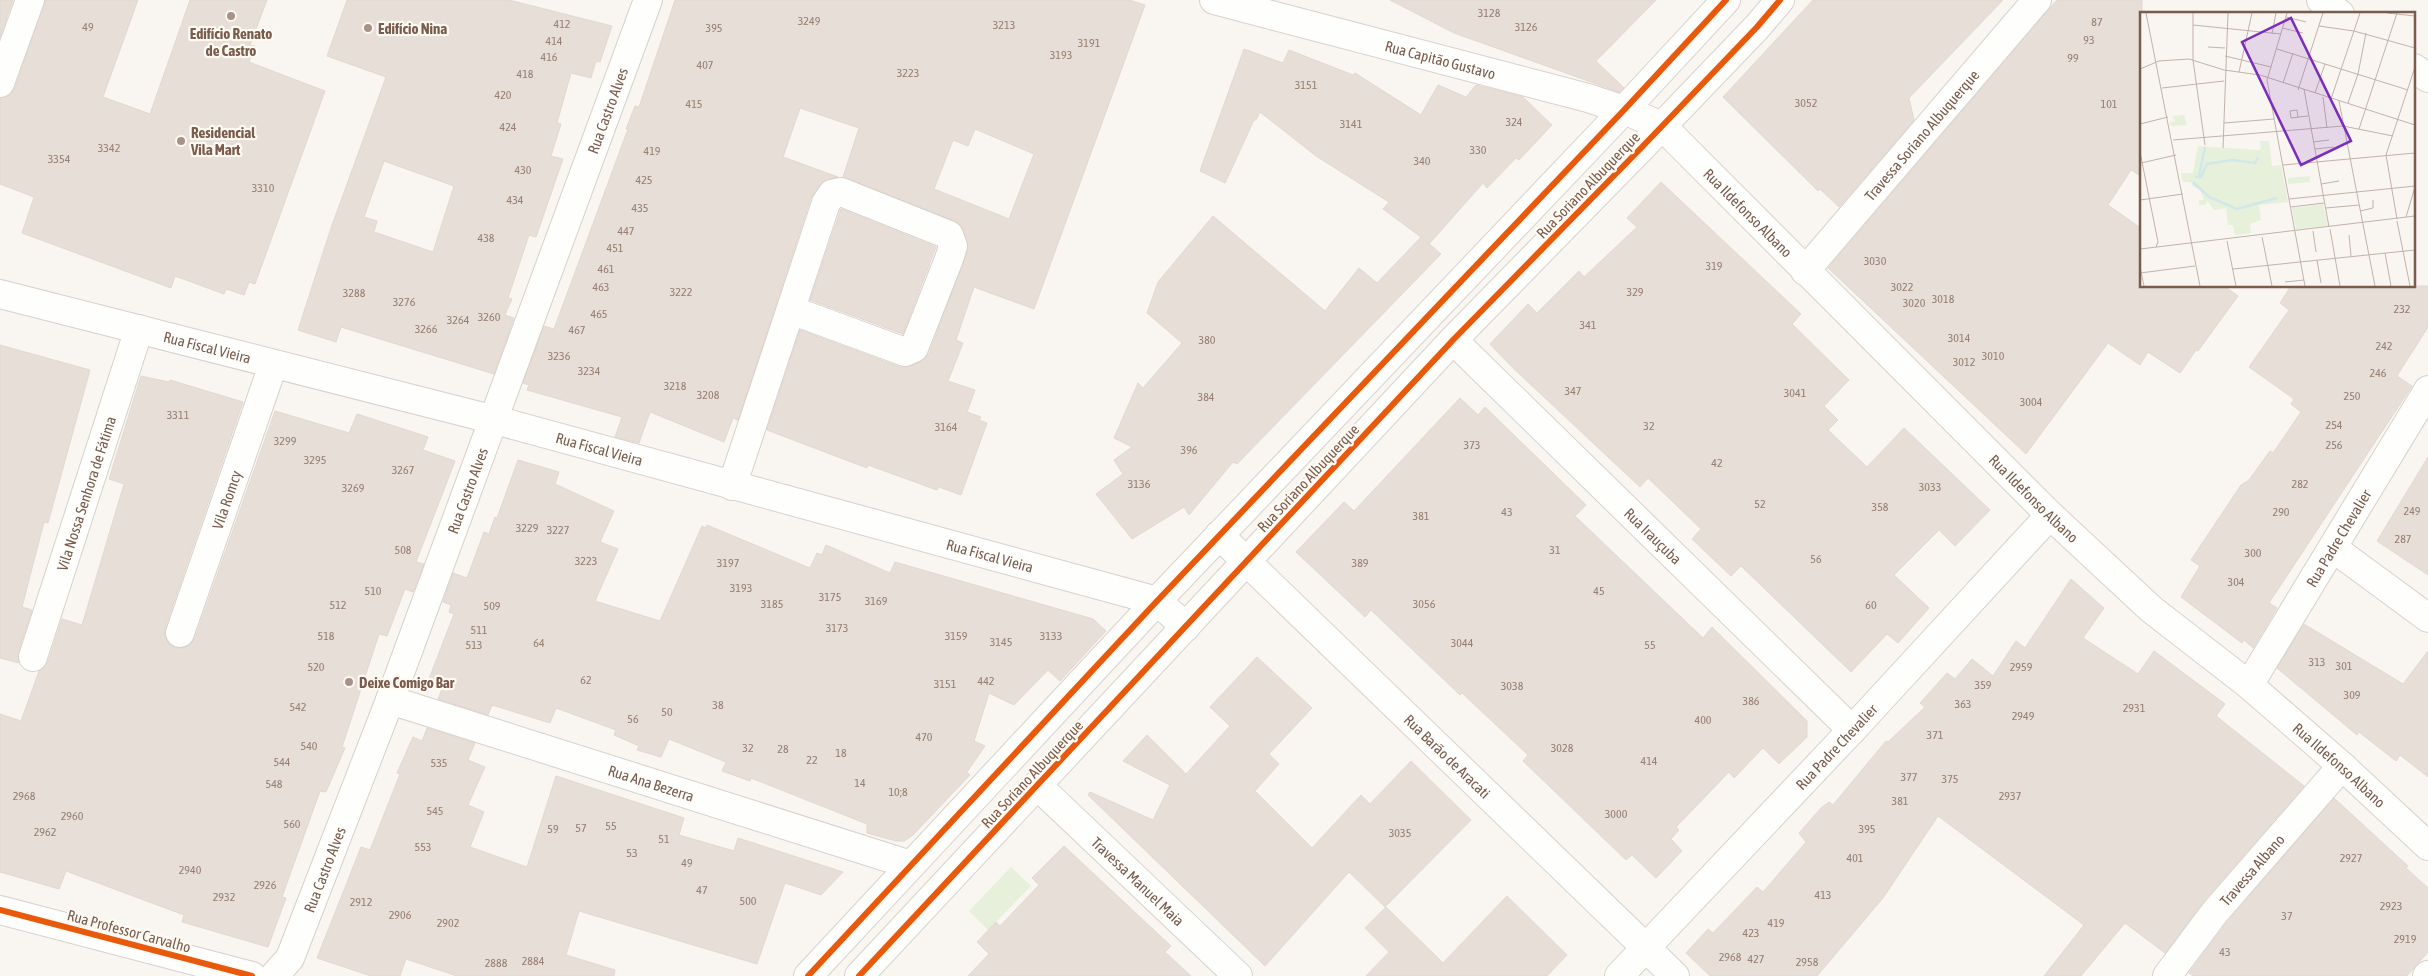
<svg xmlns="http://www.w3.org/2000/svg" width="2428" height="976" viewBox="0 0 2428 976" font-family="'Asap Condensed',sans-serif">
	<rect width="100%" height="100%" fill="#f9f5f0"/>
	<path fill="#e7f0db" d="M1011,867l20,19 -43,44 -19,-19z"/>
	<path fill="#e6ded7" stroke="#e2d8d2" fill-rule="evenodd" d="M0,0h13l-13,37z
		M45,0h93l-35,97 47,17 40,-114h77l-17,45 5,1 -6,16 76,29 -70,193 -6,-2 -5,13 -18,-6 -2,5 -49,-18 -4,12 -149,-55 12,-36 -34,-13v-86l10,-3 5,-7z
		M347,0h162l103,26 -12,36 -4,-1 -5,17 -20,-5 -14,50 4,1 -10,32 12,3 -27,78 -7,-2 -21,63 4,1 -7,16 9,3 -20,56 -153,-47 -5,15 -38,-12 33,-102 55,-151 -59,-21zM384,161l70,25 -21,66 -59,-20 3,-11 -13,-4z
		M675,0h454l16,5 -111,304 -60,-22 -18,53 7,3 -15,38 27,9 -8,22 14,5 -2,3 8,3 -26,72 -22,-8 -2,3 -69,-25 -1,3 -100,-38 33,-100 100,37 11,-1 9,-4 9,-8 39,-104 -4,-20 -9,-9 -112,-44 16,-49 -59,-20 -17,49 55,20 -10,2 -8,6 -9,13 -73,222 -5,-2 -9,24 -74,-30 -11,31 -24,-6 7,-20 -95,-27 2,-5 -6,-2 21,-57 10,3 74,-200h-2l9,-23 4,1zM975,129l59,25 -25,65 -75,-30 19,-49 15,6z
		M1390,0h266l-60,61 28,27 -5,4 -165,-59z
		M1813,0h190l-94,98 5,22 -75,87 -19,-18 -2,2 -95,-94z
		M2057,0h85v177l-11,-7 -23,35 34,24v57h82l14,10 -40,55 -2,-1 -16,23 -32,-21 -8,13 -32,-22 -82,111 -198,-186z
		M1244,49l39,14 6,-13 64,25 2,-2 66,42 17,-30 28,12 10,-12 47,12 29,28 -33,35 -3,-2 -29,30 -4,-5 -54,61 -3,-3 15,13 -204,210 -4,-2 -44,53 -5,-8 -52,32 -36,-45 27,-20 -9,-14 18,-13 -18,-9 24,-55 5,5 39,-45 -35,-30 11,-31 55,-66 112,95 34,-43 18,15 44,-46 -38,-28 6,-7 -73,-46 -56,-44 -4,8h-2l-29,63 -25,-12z
		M1661,182l140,132 -9,10 57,56 -25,26 14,14 -10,10 39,37 37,-39 86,82 -35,36 -16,-16 -45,45 35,33 -31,35 -11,-9 -36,38 -110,-106 -10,10 -39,-37 9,-10 -53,-51 -8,9 -127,-119 -23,-24 38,-40 9,9 42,-42 5,6 53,-50 -10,-9z
		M841,209l95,38 -33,87 -93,-34z
		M2291,286h137v41l-31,49 15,10 -143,217 8,5 -24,40 -9,-8 -2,3 -61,-46 19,-31 -9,-6 50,-75 8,-5 21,-29 3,2 28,-41 -10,-8 3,-5 -45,-32 40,-57 -9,-7z
		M0,345l90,25 -42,153 -4,-1 -22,85 10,3 -14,42 1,11 -19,-5z
		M141,376l28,6 1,-2 73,22 -78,226v7l3,8 7,5h7l8,-3 5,-7 80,-227 74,22 8,-19 71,23 -5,13 32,11 -39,101 8,2 -11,28 -8,-3 -18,47 -8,-2 -37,113 3,1 -19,44 -6,-1 -38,106 4,1 -18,49 -86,-25 2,-7 -118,-44 -7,18 -59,-17v-158l21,7 18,-50 9,-9 14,-43 20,6 42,-141 -15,-5z
		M1460,398l18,17 7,-8 101,98 -11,11 128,122 9,-11 95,94v16l-28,27 -16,-16 -29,30 -5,-6 -53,55 3,3 -8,9 11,12 -26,27 -24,-23 -6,5 -103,-99 5,-6 -66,-62 -2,2 -89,-85 -6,7 -69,-65 48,-50 10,9z
		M2428,457v118l-51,-34z
		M518,460l41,12 -4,12 59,27 -14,31 18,7 -23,52 65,20 42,-95 4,2 1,-3 103,43 7,-15 5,2 4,-10 64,28 5,-11 198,57 13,12 -46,50 -12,-11 -34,35 -25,-12 -15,48 11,5 -18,26 3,3 -57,60 -9,6h-8l-29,-8v-9l-116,-46 -1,3 -28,-10 4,-9 -57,-23 -8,18 -24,-7 2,-4 -25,-11 2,-5 -60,-22 -6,15 -58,-18 -4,10 -50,-16 4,-10 -15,-5 27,-70 -5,-2 2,-7 -8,-3 10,-29 14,5 17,-46 5,2 6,-17 2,1z
		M2071,579l33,29 -21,30 55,36 16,-23 71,53 -9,12 88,70 -101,116 -38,51 -40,-30 -44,53h-37l40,-51 -146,-109 -55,82 -66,78h-107l-24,-23 22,-24 5,4 44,-46 6,5 43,-50 -7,-9 23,-26 7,-5 4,3 53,-64 2,1 37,-35 -5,-4 27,-30 8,6 17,-20 21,17 23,-35 9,7z
		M2304,624l99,60 25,-33v126l-28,-22 -4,6 -37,-29 -2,3 -80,-67z
		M1257,657l55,51 -43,46 10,10 -24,27 57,57 49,-53 9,9 41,-43 60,59 -86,87 -36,-35 -84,94 -177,-171 2,-3 63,28 17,-35 -47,-24 24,-26 39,39 44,-48 -20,-19z
		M427,728l48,15 -7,17 17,7 -17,38 16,7 -14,35 57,20 29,-91 128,42 -5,17 55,16 4,-13 105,34 -22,23 -36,-12 -28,81 -178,-53 -13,44 49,15 -1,6h-157l-51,-17 -6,17h-29l-54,-18 44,-111 9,3 30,-76 -3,-1 16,-36 9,4z
		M2334,798l74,68 -2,2 22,20v64l-21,24h-214l-4,-3 38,-51z
		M1064,846l107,100 -6,6 26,24h-223l21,-22 -12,-12 19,-20 4,4 39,-41 -7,-7z
		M1507,896l60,59 -20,21h-181l23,-24 -24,-24 21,-21 57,56z"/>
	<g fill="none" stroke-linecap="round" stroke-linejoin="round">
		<g stroke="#d7d1cb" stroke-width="30">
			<g id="street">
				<path d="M0,83l30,-83"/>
				<path id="s1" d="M1805,271l232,-271"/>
				<path id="s2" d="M0,294l495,126 662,181 29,26"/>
				<path id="s3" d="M1453,340l399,390"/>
				<path d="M732,486l94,-283 6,-9 9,-2 108,43 4,11 -4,13 -35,89 -9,4 -114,-42"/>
				<path d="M2333,548l95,70"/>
				<path id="s4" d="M180,633l93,-268"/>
				<path id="s5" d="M33,657l106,-328"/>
				<path id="s6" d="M2249,685l179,-295"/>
				<path id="s7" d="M390,700l521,165"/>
				<path id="s8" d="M1038,786l200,190"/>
				<path d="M0,910l252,66"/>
				<path id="s9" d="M274,976l16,-18 100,-258 258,-700"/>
				<path id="s10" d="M1619,976l233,-246 198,-215"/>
				<path id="s11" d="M2167,976l48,-64 127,-146"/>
				<path d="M2427,976l1,-1"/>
			</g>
		</g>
		<g stroke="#d9d2cb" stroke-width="30">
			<g id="secondary">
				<path id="s12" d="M1214,0l374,98 36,12 38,16 388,389 101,94 98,76 93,81 86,80"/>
				<path d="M2321,0l19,14"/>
				<path d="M2414,68l14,10"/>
				<path id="s13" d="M1219,535l456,441"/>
				<path d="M808,976l349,-375 467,-491 102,-110"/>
				<path d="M859,976l594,-636 189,-193 115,-120 23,-27"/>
			</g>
		</g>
		<use href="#street" stroke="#fefefd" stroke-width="28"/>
		<use href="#secondary" stroke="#fefefd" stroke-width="28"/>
		<g stroke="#fffaf3" stroke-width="9">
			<path id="cycleway" d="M0,910l252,66
				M808,976l349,-375 467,-491 102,-110
				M859,976l594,-636 189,-193 115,-120 23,-27"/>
		</g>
		<use href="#cycleway" stroke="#e8590c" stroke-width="6"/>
	</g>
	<g fill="#a69286" stroke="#fffaf3" stroke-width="2">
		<circle cx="231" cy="16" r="5"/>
		<circle cx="368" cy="28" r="5"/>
		<circle cx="181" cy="141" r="5"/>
		<circle cx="349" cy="682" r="5"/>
	</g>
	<g text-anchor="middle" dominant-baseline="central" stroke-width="4.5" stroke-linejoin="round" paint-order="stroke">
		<g font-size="12" fill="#977e72">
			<text x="1489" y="13">3128</text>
			<text x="809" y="21">3249</text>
			<text x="2097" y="22">87</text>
			<text x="562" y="24">412</text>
			<text x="1004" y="25">3213</text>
			<text x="88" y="27">49</text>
			<text x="1526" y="27">3126</text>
			<text x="714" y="28">395</text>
			<text x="2089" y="40">93</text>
			<text x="554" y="41">414</text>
			<text x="1089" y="43">3191</text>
			<text x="1061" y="55">3193</text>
			<text x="549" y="57">416</text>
			<text x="2073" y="58">99</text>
			<text x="705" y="65">407</text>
			<text x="908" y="73">3223</text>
			<text x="525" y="74">418</text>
			<text x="1306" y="85">3151</text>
			<text x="503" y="95">420</text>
			<text x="1806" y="103">3052</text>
			<text x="694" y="104">415</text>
			<text x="2109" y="104">101</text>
			<text x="1514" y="122">324</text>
			<text x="1351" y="124">3141</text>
			<text x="508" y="127">424</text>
			<text x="109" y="148">3342</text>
			<text x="1478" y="150">330</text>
			<text x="652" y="151">419</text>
			<text x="59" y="159">3354</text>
			<text x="1422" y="161">340</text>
			<text x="523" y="170">430</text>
			<text x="644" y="180">425</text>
			<text x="263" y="188">3310</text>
			<text x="515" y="200">434</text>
			<text x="640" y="208">435</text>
			<text x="626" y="231">447</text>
			<text x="486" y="238">438</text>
			<text x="615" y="248">451</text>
			<text x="1875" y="261">3030</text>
			<text x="1714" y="266">319</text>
			<text x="606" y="269">461</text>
			<text x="601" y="287">463</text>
			<text x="1902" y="287">3022</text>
			<text x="681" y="292">3222</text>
			<text x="1635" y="292">329</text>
			<text x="354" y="293">3288</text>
			<text x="1943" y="299">3018</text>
			<text x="404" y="302">3276</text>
			<text x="1914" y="303">3020</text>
			<text x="2402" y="309">232</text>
			<text x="599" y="314">465</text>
			<text x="489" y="317">3260</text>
			<text x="458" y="320">3264</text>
			<text x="1588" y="325">341</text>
			<text x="426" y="329">3266</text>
			<text x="577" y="330">467</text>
			<text x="1959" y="338">3014</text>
			<text x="1207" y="340">380</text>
			<text x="2384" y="346">242</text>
			<text x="559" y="356">3236</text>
			<text x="1993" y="356">3010</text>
			<text x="1964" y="362">3012</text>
			<text x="589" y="371">3234</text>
			<text x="2378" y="373">246</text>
			<text x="675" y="386">3218</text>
			<text x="1573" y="391">347</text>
			<text x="1795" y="393">3041</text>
			<text x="708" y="395">3208</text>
			<text x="2352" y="396">250</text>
			<text x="1206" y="397">384</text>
			<text x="2031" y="402">3004</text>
			<text x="178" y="415">3311</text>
			<text x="2334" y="425">254</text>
			<text x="1649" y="426">32</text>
			<text x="946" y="427">3164</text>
			<text x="285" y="441">3299</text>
			<text x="1472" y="445">373</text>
			<text x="2334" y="445">256</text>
			<text x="1189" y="450">396</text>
			<text x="315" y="460">3295</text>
			<text x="1717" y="463">42</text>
			<text x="403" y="470">3267</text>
			<text x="1139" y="484">3136</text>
			<text x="2300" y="484">282</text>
			<text x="1930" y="487">3033</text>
			<text x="353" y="488">3269</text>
			<text x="1760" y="504">52</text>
			<text x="1880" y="507">358</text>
			<text x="2412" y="511">249</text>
			<text x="1507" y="512">43</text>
			<text x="2281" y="512">290</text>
			<text x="1421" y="516">381</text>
			<text x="527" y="528">3229</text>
			<text x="558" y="530">3227</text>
			<text x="2403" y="539">287</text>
			<text x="403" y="550">508</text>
			<text x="1555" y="550">31</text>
			<text x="2253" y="553">300</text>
			<text x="1816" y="559">56</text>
			<text x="586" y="561">3223</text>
			<text x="728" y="563">3197</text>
			<text x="1360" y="563">389</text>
			<text x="2236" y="582">304</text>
			<text x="741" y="588">3193</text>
			<text x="373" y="591">510</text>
			<text x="1599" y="591">45</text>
			<text x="830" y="597">3175</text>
			<text x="876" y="601">3169</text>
			<text x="772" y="604">3185</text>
			<text x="1424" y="604">3056</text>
			<text x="338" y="605">512</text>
			<text x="1871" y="605">60</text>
			<text x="492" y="606">509</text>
			<text x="837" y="628">3173</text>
			<text x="479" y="630">511</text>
			<text x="326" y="636">518</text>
			<text x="956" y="636">3159</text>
			<text x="1051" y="636">3133</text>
			<text x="1001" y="642">3145</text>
			<text x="539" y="643">64</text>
			<text x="1462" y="643">3044</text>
			<text x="474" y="645">513</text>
			<text x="1650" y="645">55</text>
			<text x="2317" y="662">313</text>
			<text x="2344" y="666">301</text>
			<text x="316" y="667">520</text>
			<text x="2021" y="667">2959</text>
			<text x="586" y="680">62</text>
			<text x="986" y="681">442</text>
			<text x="945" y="684">3151</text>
			<text x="1983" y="685">359</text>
			<text x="1512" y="686">3038</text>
			<text x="2352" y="695">309</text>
			<text x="1751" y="701">386</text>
			<text x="1963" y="704">363</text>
			<text x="718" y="705">38</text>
			<text x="298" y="707">542</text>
			<text x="2134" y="708">2931</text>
			<text x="667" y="712">50</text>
			<text x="2023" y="716">2949</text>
			<text x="633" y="719">56</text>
			<text x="1703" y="720">400</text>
			<text x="1935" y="735">371</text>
			<text x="924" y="737">470</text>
			<text x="309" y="746">540</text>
			<text x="748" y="748">32</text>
			<text x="1562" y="748">3028</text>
			<text x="783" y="749">28</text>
			<text x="841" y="753">18</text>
			<text x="812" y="760">22</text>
			<text x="1649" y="761">414</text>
			<text x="282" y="762">544</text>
			<text x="439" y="763">535</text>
			<text x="1909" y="777">377</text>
			<text x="1950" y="779">375</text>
			<text x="860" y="783">14</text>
			<text x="274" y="784">548</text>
			<text x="898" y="792">10;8</text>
			<text x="24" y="796">2968</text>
			<text x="2010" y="796">2937</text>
			<text x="1900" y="801">381</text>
			<text x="435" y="811">545</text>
			<text x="1616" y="814">3000</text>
			<text x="72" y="816">2960</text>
			<text x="292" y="824">560</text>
			<text x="611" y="826">55</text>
			<text x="581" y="828">57</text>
			<text x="553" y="829">59</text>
			<text x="1867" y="829">395</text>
			<text x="45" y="832">2962</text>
			<text x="1400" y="833">3035</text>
			<text x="664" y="839">51</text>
			<text x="423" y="847">553</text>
			<text x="632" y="853">53</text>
			<text x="1855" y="858">401</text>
			<text x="2351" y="858">2927</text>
			<text x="687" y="863">49</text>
			<text x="190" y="870">2940</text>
			<text x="265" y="885">2926</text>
			<text x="702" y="890">47</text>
			<text x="1823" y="895">413</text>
			<text x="224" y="897">2932</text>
			<text x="748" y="901">500</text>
			<text x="361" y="902">2912</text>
			<text x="2391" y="906">2923</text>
			<text x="400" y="915">2906</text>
			<text x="2287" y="916">37</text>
			<text x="448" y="923">2902</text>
			<text x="1776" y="923">419</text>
			<text x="1751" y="933">423</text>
			<text x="2405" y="939">2919</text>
			<text x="2225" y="952">43</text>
			<text x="1730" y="957">2968</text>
			<text x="1756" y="959">427</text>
			<text x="533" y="961">2884</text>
			<text x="1807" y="962">2958</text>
			<text x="496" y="963">2888</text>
		</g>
		<g font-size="15" font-weight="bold" fill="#7a5c4d" stroke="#fffaf3" text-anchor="start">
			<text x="378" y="28">Edifício Nina</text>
			<text x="231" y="33" text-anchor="middle">Edifício Renato<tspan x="231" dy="17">de Castro</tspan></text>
			<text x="191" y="132">Residencial<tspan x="191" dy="17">Vila Mart</tspan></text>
			<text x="359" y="682">Deixe Comigo Bar</text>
		</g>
		<g font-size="15" fill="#7a5c4d" stroke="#fffaf3">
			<text stroke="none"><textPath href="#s12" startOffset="234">Rua Capitão Gustavo</textPath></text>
			<text stroke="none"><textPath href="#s9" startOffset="929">Rua Castro Alves</textPath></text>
			<text stroke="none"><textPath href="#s1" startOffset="179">Travessa Soriano Albuquerque</textPath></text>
			<text transform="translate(1588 185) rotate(-46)">Rua Soriano Albuquerque</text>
			<text stroke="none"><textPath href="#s12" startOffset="588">Rua Ildefonso Albano</textPath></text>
			<text stroke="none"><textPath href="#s2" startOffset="214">Rua Fiscal Vieira</textPath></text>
			<text stroke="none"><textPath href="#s2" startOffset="619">Rua Fiscal Vieira</textPath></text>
			<text transform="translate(1308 478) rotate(-47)">Rua Soriano Albuquerque</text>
			<text stroke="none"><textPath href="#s9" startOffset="524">Rua Castro Alves</textPath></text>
			<text stroke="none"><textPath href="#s5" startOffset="172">Vila Nossa Senhora de Fátima</textPath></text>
			<text stroke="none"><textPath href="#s12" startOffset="992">Rua Ildefonso Albano</textPath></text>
			<text stroke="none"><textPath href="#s4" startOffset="141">Vila Romcy</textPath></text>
			<text stroke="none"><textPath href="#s3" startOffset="280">Rua Irauçuba</textPath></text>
			<text stroke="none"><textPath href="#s6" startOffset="172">Rua Padre Chevalier</textPath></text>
			<text stroke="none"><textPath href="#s2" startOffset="1024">Rua Fiscal Vieira</textPath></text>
			<text stroke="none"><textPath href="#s10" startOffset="316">Rua Padre Chevalier</textPath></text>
			<text stroke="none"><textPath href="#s13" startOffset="318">Rua Barão de Aracati</textPath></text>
			<text stroke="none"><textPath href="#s12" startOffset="1398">Rua Ildefonso Albano</textPath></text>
			<text transform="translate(1032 774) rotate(-47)">Rua Soriano Albuquerque</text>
			<text stroke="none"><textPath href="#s7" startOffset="274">Rua Ana Bezerra</textPath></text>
			<text stroke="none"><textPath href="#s11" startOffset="136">Travessa Albano</textPath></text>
			<text stroke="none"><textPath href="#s9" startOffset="119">Rua Castro Alves</textPath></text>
			<text stroke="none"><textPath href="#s8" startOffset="138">Travessa Manuel Maia</textPath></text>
			<text transform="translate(129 931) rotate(15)">Rua Professor Carvalho</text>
		</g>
	</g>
	<g transform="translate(2140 12)">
		<rect width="275" height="275" fill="#f9f5f0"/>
		<path d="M44,103l3,10 -16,1 -1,-4 5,-1 -2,-5zM120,129h9l3,25 9,-1 7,37 -29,3 2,15 -11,4 1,9 -16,2 -2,-10h-5l-2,-17 -12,2 -7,-10 -1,5h-7v-5h5l-4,-11 -7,-2 -2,-5h-8l-2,-9h12l5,-27 60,4 3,-1zM170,164v6l-22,2v-6zM183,192l5,22 -32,3 -4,-21z" fill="#e7f0db"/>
		<path fill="none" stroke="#d0e8ea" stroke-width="2.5" d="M59,164l6,-29M55,165h6l6,-13 25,-4 23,3 3,-6M53,170l16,15 28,12 40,-11"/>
		<path fill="none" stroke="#c2b3aa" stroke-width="1" d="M6,1l54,273M53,1v47l12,85M147,1l-20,67 38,206M247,1l28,3M146,5l20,5M53,13l88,9M179,14l35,5 61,17M142,16l21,5M132,22l4,-21M68,35l17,1M137,37l131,41M85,44l46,11M0,57l19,-8 30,-2 35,11 36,5 155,50M99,60l13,-59M143,71l10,-30M22,76l62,-7M164,77l25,138M158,78l25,-77M175,81l10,-29M183,85l4,31M191,87l29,-86M199,89l36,185M208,91l10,-29 8,-41M158,105l-1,-7 -7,1 1,7 17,-2M84,111l50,-4M0,112l28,-7M219,117l38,-116M33,128l170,-14 50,10M173,130l16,-2M83,136l5,-135M175,137l19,-2M0,140l18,90 -2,5M1,151l35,-8M143,153l132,-12M181,172l18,-3M149,187l126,-13M0,188l43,-6M151,195l33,-4M186,196l33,-3M220,199l13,-3v-8M266,205l9,-30M257,207l-11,-64 29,-88M257,209l13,65M190,217l10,57M173,219l3,21M209,223l2,21M122,225l10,49M87,229l9,45M0,237l275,-33M245,241l6,33M177,248l4,23M0,255l4,19M93,257l182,-19M0,261l55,-7M145,270l19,-2"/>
		<path fill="#7b2cbf" fill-opacity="0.15" stroke="#7b2cbf" stroke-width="2.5" d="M151,6l60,123 -50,24 -59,-123z"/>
		<rect width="275" height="275" fill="none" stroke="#7a5c4d" stroke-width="2.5"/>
	</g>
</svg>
